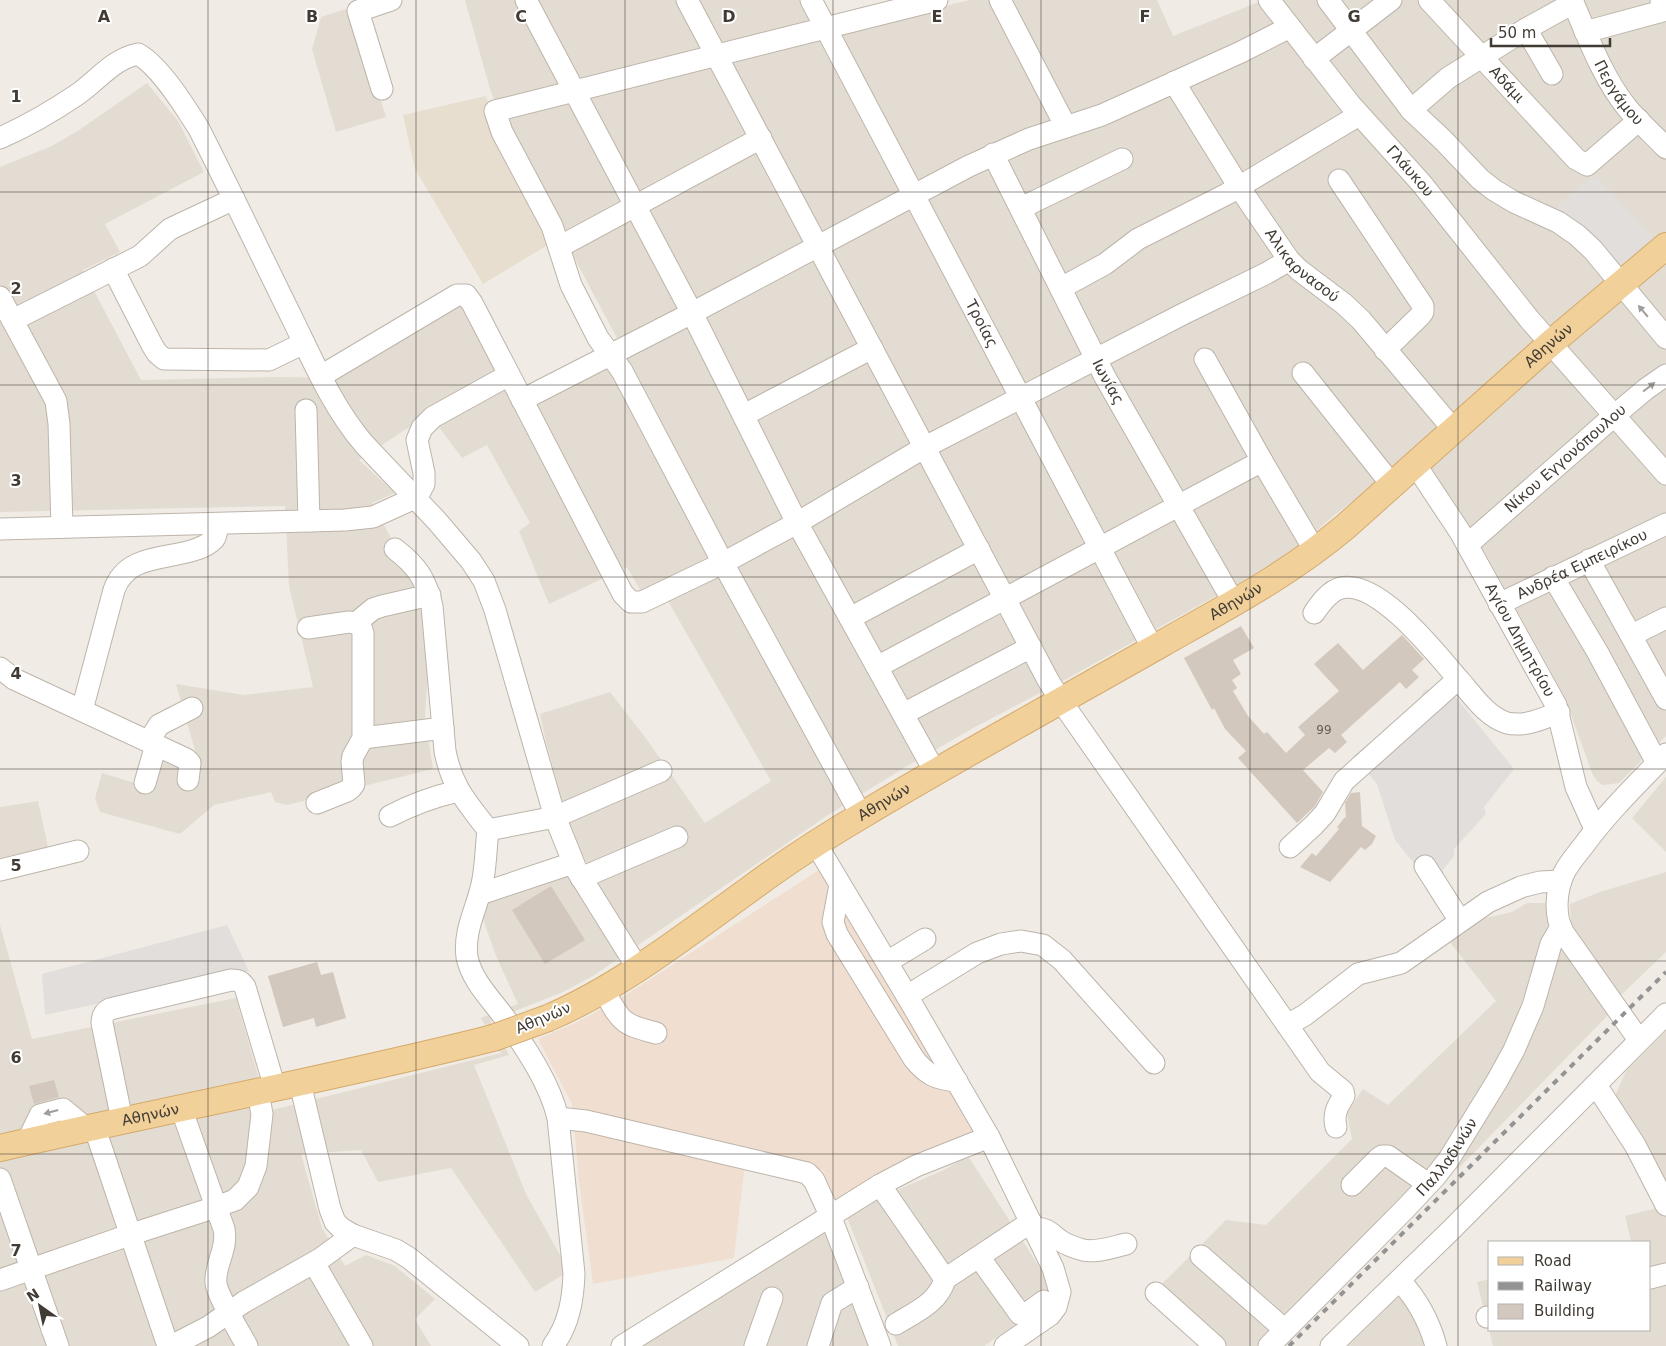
<svg xmlns="http://www.w3.org/2000/svg" width="1666" height="1346" viewBox="0 0 1666 1346" font-family="'DejaVu Sans',sans-serif">
	<rect width="100%" height="100%" fill="#f0ebe4"/>
	<path fill="#e3dcd2" d="M465,0h337l20,36 148,-36h187l16,36 91,-36h402v736l-47,47 -16,2 -6,-4 -5,-8 -28,-78 -79,-142 -31,-52 -39,-47 -83,63 -32,28 -57,36 -184,102 -84,44 -73,42 -74,46 -235,161 -30,16 -73,29 19,34 -35,10 52,129 43,77 -34,21 -84,-124 -73,14 -17,-32 -60,4 21,74 23,38 21,-11 29,11 40,33 -20,20 16,27h-431v-421l32,114 204,-41 32,113 233,-58 -20,-35 37,-14 -22,-48 -13,-37 2,-15 102,-40 -19,-42 -22,-80 -6,-28 70,-22 35,45 60,86 66,-42 -111,-194 -17,8 -16,-28 -78,37 -30,-73 11,-8 -43,-78 -25,13 -33,-44 -70,46 36,33 -23,10 40,74 18,57 -5,84 8,51 -146,36 -12,-3 -4,-10 -57,13 -34,29 -80,-22 -5,-14 7,-25 46,14 9,-31 43,12 -24,-84 68,11 69,-8 -24,-101 -4,-80 -285,6v-345l52,-21 27,-16 68,-47 31,38 26,51 -99,52 15,28 -37,18 58,110 140,-3 55,1 129,-78 57,112 105,-55 -125,-235 -12,-33z
		M352,7l34,110 -50,15 -24,-83 9,-32z
		M1666,777v75l-34,-34z
		M38,801l10,46 -48,11v-51z
		M1666,872v80l-47,45 -44,-60 -4,-14 -1,-19 30,-12z
		M1527,903h22l1,11 -6,28 -26,84 -86,142 -175,178h-37l-62,-58 68,-68 40,5 86,-86 -5,-26 16,-24 25,16 108,-104 -47,-60 32,-22 31,-7z
		M1562,945l47,69 -152,156 -5,-7z
		M1666,1031v160l-51,-95 11,-25z
		M968,1156l83,129 -4,7 -37,25 5,8 -31,21h-86l-52,-131 27,-17 7,1 24,-12 38,-16z
		M1666,1206v140h-173l-16,-64 13,-3v51h160v-88h-24l5,-1 -6,-25z
		M827,1223l51,123h-242z
		M1406,1290l20,56h-78z"/>
	<path fill="#f0dfd0" d="M819,870l160,265 -142,68 -14,-33 -77,-17 -12,105 -141,26 -14,-102 -7,-78 -34,-65 37,-16 43,-23z"/>
	<path fill="#e7decf" d="M486,96l8,29 57,118 -68,41 -68,-115 -12,-54z"/>
	<path fill="#e1dedc" d="M1595,175l58,62 -33,30 -66,-58z
		M1427,689l22,11 6,-4 59,73 -30,38 2,7 -32,35v7l-11,14 2,12 -11,6 -39,-48 -18,-56 -24,-28 71,-57 -2,-6z
		M227,925l22,46 -204,44 -3,-41z"/>
	<path fill="#d3c8bd" d="M1241,626l13,22 -21,12 8,14 -9,6 5,8 -4,3 15,25 16,18 3,-2 19,21 19,-18 -7,-8 41,-36 -25,-27 24,-21 25,27 39,-35 22,24 -12,11 7,7 -13,12 -6,-7 -59,53 6,7 -12,11 -6,-5 -26,22 20,22 -8,14 -18,17 -59,-65 8,-7 -21,-22 -11,-21 -2,2 -28,-52z
		M1360,792l2,34 14,10 -4,8 -7,6 -4,-3 -31,35 -30,-15 12,-14 4,3 23,-27 -2,-2 8,-10 1,1 -1,-15 6,-10z
		M551,886l34,54 -40,24 -33,-54z
		M317,962l4,13 12,-3 13,46 -30,9 -2,-9 -31,9 -15,-51z
		M54,1080l5,17 -25,7 -5,-18z"/>
	<g fill="none" stroke-linecap="round" stroke-linejoin="round">
		<g stroke="#bdb4aa" stroke-width="23">
			<g id="minor">
				<path d="M526,0l166,313 103,206 140,253"/>
				<path d="M687,0l361,680 13,21 259,371 23,19 1,5c-7,11 -11,18 -8,31"/>
				<path id="s1" d="M811,0l342,649"/>
				<path d="M1000,0l66,127"/>
				<path id="s2" d="M1269,0l81,104 72,80 107,135 137,155"/>
				<path d="M1328,0l83,110 32,30 37,39 14,11 20,12 44,20 19,13 16,15 73,88"/>
				<path id="s3" d="M1429,0l147,159 11,6 52,-45"/>
				<path id="s4" d="M1572,0c16,37 30,77 56,109 12,14 26,26 38,39"/>
				<path d="M1526,29l26,45"/>
				<path d="M1585,32l81,-22 -5,-10"/>
				<path d="M1314,59l77,-59"/>
				<path id="s5" d="M1174,82l65,105 50,73 10,10 45,34 17,16 92,109"/>
				<path d="M382,89l-24,-78 33,-11"/>
				<path d="M1411,110l37,-32 78,-49 47,-26"/>
				<path d="M0,138c27,-12 53,-27 78,-44 20,-14 35,-35 60,-40 22,12 48,54 61,75 32,63 62,126 93,189 21,43 41,90 72,126l73,77 34,40 13,20 11,29 60,207 21,52 61,98"/>
				<path id="s6" d="M993,154l112,223 129,226"/>
				<path d="M1339,180l84,126v6l-3,4 -35,34"/>
				<path d="M1021,208l101,-49"/>
				<path d="M559,247l202,-109"/>
				<path d="M113,269l39,76 5,8 7,6 105,1 35,-17"/>
				<path d="M1061,288l44,-24 33,-25 89,-45 132,-79"/>
				<path d="M0,297l56,104 3,23 3,103"/>
				<path d="M13,320l127,-64 30,-27 64,-30"/>
				<path d="M1205,359l57,102 53,90"/>
				<path d="M1303,373l89,112"/>
				<path d="M321,376l136,-81h9l6,8 151,291 8,8h11l81,-39 74,-40 128,-76 260,-134 82,-40 22,-13"/>
				<path d="M522,400l170,-87 277,-147 60,-27 73,-24 139,-63 49,-25"/>
				<path d="M306,410l3,111"/>
				<path d="M744,415l128,-67"/>
				<path id="s7" d="M1415,464l45,68 96,173 20,82 19,42"/>
				<path d="M0,529l345,-9 28,-3 44,-20 7,-13v-11l-7,-33 5,-12 11,-11 76,-42"/>
				<path id="s8" d="M1467,545l148,-130 31,-26 20,-14"/>
				<path d="M395,549c22,17 31,30 37,57l13,145c7,36 21,50 43,79 -2,16 -2,33 -5,49 -4,26 -20,50 -16,78 5,25 26,44 40,64 20,29 43,63 51,97l16,156c-1,26 -5,50 -21,72"/>
				<path d="M1589,560l77,139"/>
				<path d="M1553,577l45,76 59,110"/>
				<path id="s9" d="M1499,604l167,-80"/>
				<path d="M1314,613c6,-9 15,-22 27,-25 38,-9 96,67 119,93 13,15 27,36 47,42 18,4 36,-4 52,-11"/>
				<path d="M850,618l129,-69"/>
				<path d="M356,623l17,-14 9,-3 48,-11"/>
				<path d="M308,628l41,-6c9,1 12,3 14,11v105l-10,18 -1,6 2,22 -3,4 -4,3 -30,12"/>
				<path d="M1632,635l34,-17"/>
				<path d="M877,667l385,-206"/>
				<path d="M0,668l14,11 172,80 4,4 -2,17"/>
				<path d="M82,710l32,-120c13,-37 54,-30 83,-41 6,-2 13,-6 17,-10 3,-4 3,-10 4,-15"/>
				<path d="M903,714l128,-67"/>
				<path d="M363,738l80,-10"/>
				<path d="M149,741l10,-16 33,-17"/>
				<path d="M145,783l11,-38"/>
				<path d="M861,815l-138,-252 -101,-192 -24,-33 -27,-53 -19,-59 -50,-94 -7,-21 442,-111"/>
				<path d="M390,816c23,-12 42,-19 68,-25"/>
				<path d="M488,830l67,-13 106,-46"/>
				<path d="M816,844l91,152 82,141 64,131 7,24 -4,15 -6,8 -45,31"/>
				<path d="M1290,847l24,-22 11,-12 19,-32 114,-102"/>
				<path d="M1425,866l35,55"/>
				<path d="M0,870l78,-19"/>
				<path d="M581,878l96,-41"/>
				<path d="M840,885l-7,37 4,12 77,125c13,16 22,20 43,22"/>
				<path d="M480,894l93,-31"/>
				<path d="M887,962l38,-23"/>
				<path d="M603,989c18,32 17,35 53,44"/>
				<path d="M907,996l70,-43 24,-9 20,-3 22,4 19,15 92,103"/>
				<path d="M1287,1025l18,-10 53,-41 43,-11 87,-61 33,-15 19,-5 21,-1"/>
				<path d="M1639,1040l-76,-108c-9,-17 -7,-42 1,-59 5,-10 13,-19 20,-28 24,-33 54,-62 82,-91"/>
				<path d="M300,1083l30,126 5,13 6,6 12,7 43,15 13,8 109,88"/>
				<path d="M1596,1085l39,60 31,60"/>
				<path d="M181,1108l43,121c4,21 -10,36 -8,54 1,12 24,50 31,63"/>
				<path d="M558,1118l28,3 221,52 7,7 16,35 50,131"/>
				<path d="M122,1120l-20,-97c0,-7 2,-11 8,-14l121,-29c7,0 10,1 14,7l30,101"/>
				<path d="M94,1126l74,220"/>
				<path d="M27,1142l13,-27 23,-6 23,19"/>
				<path d="M0,1179l58,167"/>
				<path d="M880,1185l65,94 86,-57"/>
				<path d="M1352,1185l26,-26 4,-3h6l40,28"/>
				<path d="M1034,1229c12,-3 18,6 27,12 6,4 15,7 22,9 13,3 30,-3 43,-6"/>
				<path d="M1201,1256l84,74"/>
				<path d="M979,1257l41,57h6l18,-13"/>
				<path d="M314,1263l48,83"/>
				<path d="M1650,1278l16,-4"/>
				<path d="M0,1280l129,-45 87,-28 19,-7 13,-13 8,-21 6,-52 -4,-22"/>
				<path d="M1400,1281c18,19 29,40 36,65"/>
				<path d="M1156,1293l59,53"/>
				<path d="M1487,1317h3"/>
				<path d="M896,1324c20,-12 43,-22 49,-45"/>
				<path d="M171,1346l37,-19 36,-25 76,-43 33,-24"/>
				<path d="M622,1346l258,-161 36,-19 73,-29"/>
				<path d="M755,1346l17,-48"/>
				<path d="M818,1346l14,-43 26,-16"/>
				<path id="s10" d="M1269,1346l136,-137 30,-32 14,-18 48,-78 17,-31 19,-44 18,-62 10,-17"/>
				<path d="M1331,1346l118,-114 217,-218"/>
			</g>
		</g>
		<g stroke="#d5aa6c" stroke-width="28">
			<g id="major">
				<path id="s11" d="M548,1018c72,-31 138,-83 202,-129 36,-27 75,-52 114,-75 98,-59 199,-114 299,-171 62,-35 126,-69 182,-116l206,-184 115,-97"/>
				<path id="s12" d="M0,1148c164,-38 330,-69 493,-110"/>
			</g>
		</g>
		<use href="#minor" stroke="#fff" stroke-width="21"/>
		<use href="#major" stroke="#f2d09a" stroke-width="26"/>
		<path stroke="#939393" stroke-width="4" stroke-dasharray="6 6" stroke-linecap="butt" d="M1289,1346l377,-374"/>
		<g stroke="#d5aa6c" stroke-width="28" stroke-linecap="butt">
			<path id="major-bridge" d="M493,1038l55,-20"/>
		</g>
		<use href="#major-bridge" stroke="#f2d09a" stroke-width="26"/>
	</g>
	<defs><path id="oneway-solid" d="M-6-.8H1V-3.2L6.5 0L1 3.2V.8H-6Z" transform="scale(1.25)"/></defs>
	<g fill="#a09d9a">
		<use href="#oneway-solid" transform="translate(1643 311) rotate(-130)"/>
		<use href="#oneway-solid" transform="translate(1649 387) rotate(-37)"/>
		<use href="#oneway-solid" transform="translate(51 1112) rotate(165)"/>
	</g>
	<path fill="none" stroke="#413b34" stroke-width="1" stroke-opacity="0.55" d="M208,0v1346M416,0v1346M625,0v1346M833,0v1346M1041,0v1346M1250,0v1346M1458,0v1346M0,192h1666M0,385h1666M0,577h1666M0,769h1666M0,961h1666M0,1154h1666"/>
	<g text-anchor="middle" dominant-baseline="central" stroke-width="4" stroke-linejoin="round" paint-order="stroke">
		<g font-size="12" fill="#665e56">
			<text x="1324" y="730">99</text>
		</g>
		<g font-size="15" fill="#413b34" stroke="#fff">
			<text stroke="none"><textPath href="#s3" startOffset="115">Αδάμι</textPath></text>
			<text stroke="none"><textPath href="#s4" startOffset="104">Περγάμου</textPath></text>
			<text stroke="none"><textPath href="#s2" startOffset="222">Γλάυκου</textPath></text>
			<text stroke="none"><textPath href="#s5" startOffset="225">Αλικαρνασού</textPath></text>
			<text stroke="none"><textPath href="#s1" startOffset="366">Τροίας</textPath></text>
			<text stroke="none"><textPath href="#s11" startOffset="1210">Αθηνών</textPath></text>
			<text stroke="none"><textPath href="#s6" startOffset="255">Ιωνίας</textPath></text>
			<text stroke="none"><textPath href="#s8" startOffset="131">Νίκου Εγγονόπουλου</textPath></text>
			<text stroke="none"><textPath href="#s9" startOffset="92">Ανδρέα Εμπειρίκου</textPath></text>
			<text stroke="none"><textPath href="#s11" startOffset="805">Αθηνών</textPath></text>
			<text stroke="none"><textPath href="#s7" startOffset="205">Αγίου Δημητρίου</textPath></text>
			<text stroke="none"><textPath href="#s11" startOffset="400">Αθηνών</textPath></text>
			<text transform="translate(543 1018) rotate(-23)">Αθηνών</text>
			<text stroke="none"><textPath href="#s12" startOffset="154">Αθηνών</textPath></text>
			<text stroke="none"><textPath href="#s10" startOffset="260">Παλλαδινών</textPath></text>
		</g>
	</g>
	<g font-size="16" text-anchor="middle" font-weight="bold" fill="#413b34" stroke="#fff" stroke-width="4" stroke-linejoin="round" paint-order="stroke">
		<text x="104" y="22">A</text>
		<text x="312" y="22">B</text>
		<text x="521" y="22">C</text>
		<text x="729" y="22">D</text>
		<text x="937" y="22">E</text>
		<text x="1145" y="22">F</text>
		<text x="1354" y="22">G</text>
		<text x="16" y="102">1</text>
		<text x="16" y="294">2</text>
		<text x="16" y="486">3</text>
		<text x="16" y="679">4</text>
		<text x="16" y="871">5</text>
		<text x="16" y="1063">6</text>
		<text x="16" y="1256">7</text>
	</g>
	<rect x="1488" y="1241" width="162" height="90" fill="#ffffff" stroke="#b3b1ae"/>
	<rect x="1498" y="1257" width="25" height="8" fill="#f2d09a" stroke="#b3b1ae"/>
	<text x="1534" y="1266" font-size="15" fill="#413b34">Road</text>
	<rect x="1498" y="1282" width="25" height="8" fill="#939393" stroke="#b3b1ae"/>
	<text x="1534" y="1291" font-size="15" fill="#413b34">Railway</text>
	<rect x="1498" y="1304" width="25" height="15" fill="#d3c8bd" stroke="#b3b1ae"/>
	<text x="1534" y="1316" font-size="15" fill="#413b34">Building</text>
	<g transform="translate(40 1306) rotate(327)" stroke="#ffffff" stroke-width="4" paint-order="stroke">
	<path d="M0-4L9 19L0 12L-9 19Z" fill="#413b34"/>
	<text y="-8" font-size="14" font-weight="bold" text-anchor="middle" fill="#413b34">N</text>
	</g>
	<path d="M1491 38v8h119v-8" fill="none" stroke="#413b34" stroke-width="2.5"/>
	<text x="1498" y="38" font-size="15" fill="#413b34" stroke="#ffffff" stroke-width="4" paint-order="stroke">50 m</text>
</svg>
